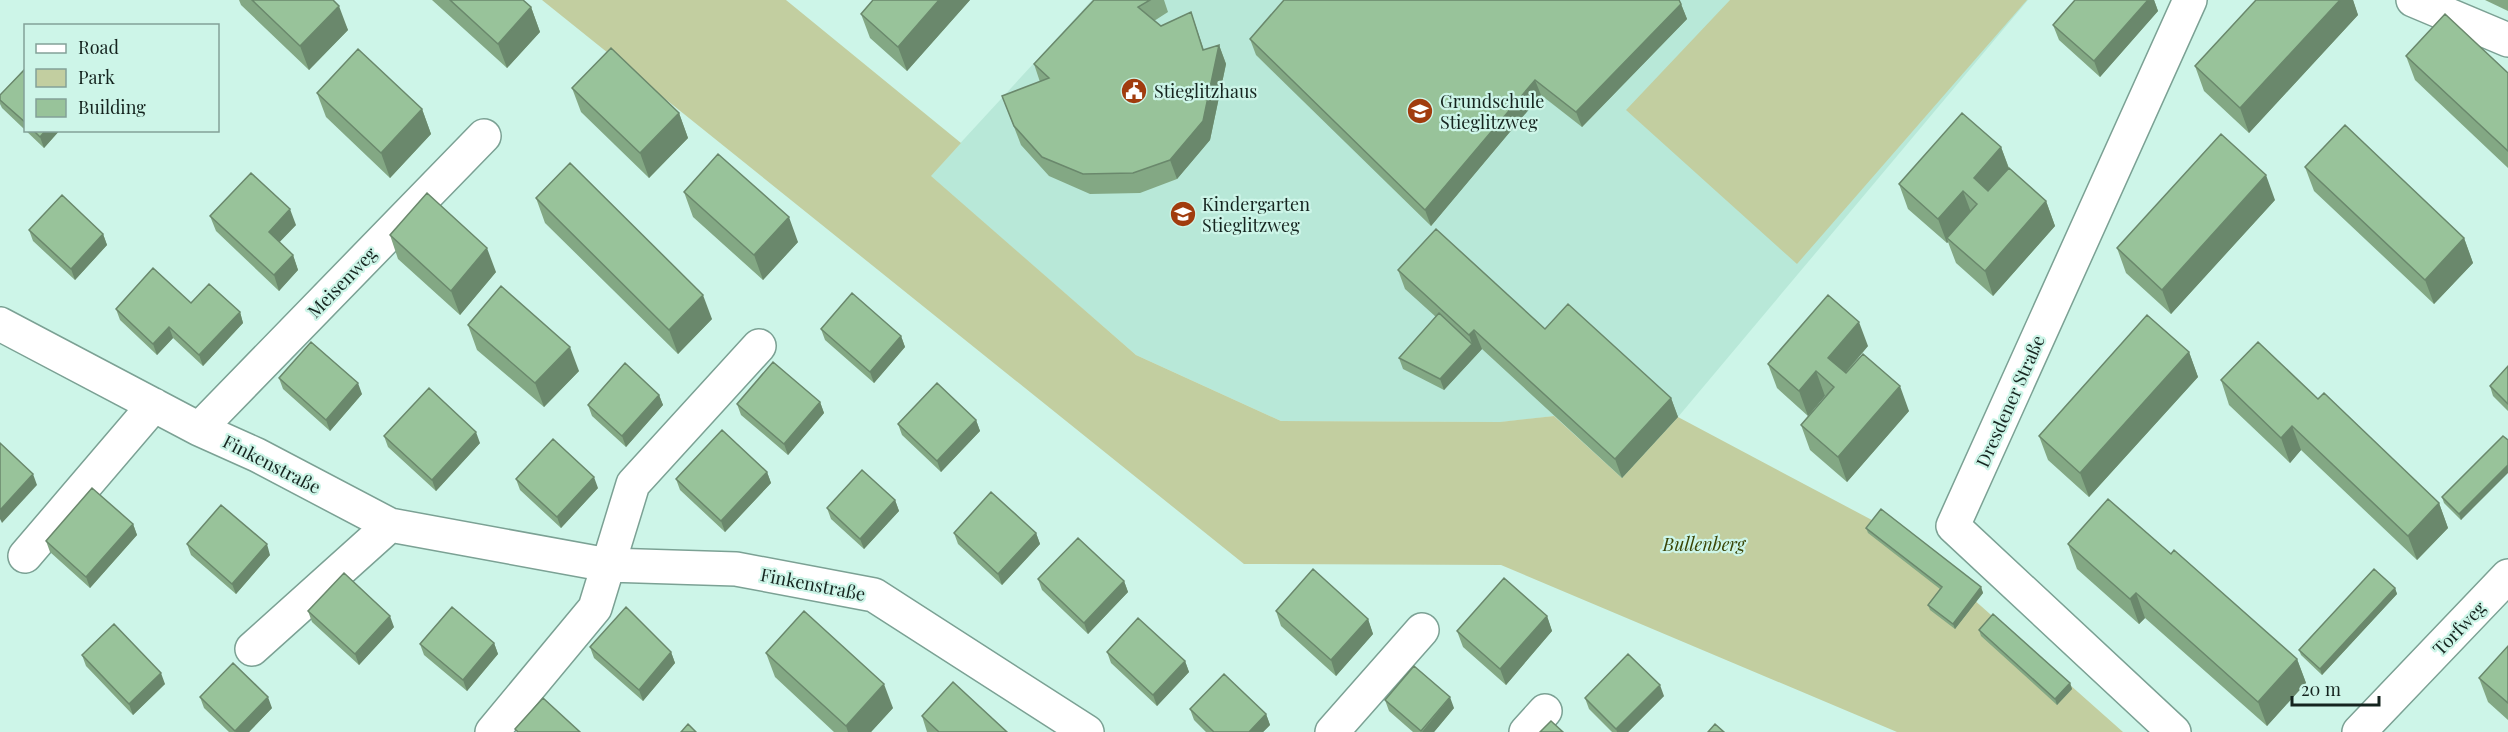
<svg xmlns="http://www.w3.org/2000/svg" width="2508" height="732" viewBox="0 0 2508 732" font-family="'Playfair Display',serif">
	<rect width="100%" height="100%" fill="#cdf5e8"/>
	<path fill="#b8e8d8" d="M1092,0h936l-350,417 -56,61 -68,-62 -53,6 -220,-1 -145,-66 -206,-179z"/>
	<path fill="#c2cea0" d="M542,0h244l175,143 -30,33 205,179 145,66 219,1 54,-6 68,62 56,-61 224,119 221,196h-226l-396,-167 -257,-1z
		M1730,0h297l-230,264 -171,-154z"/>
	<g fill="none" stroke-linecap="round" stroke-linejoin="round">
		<g stroke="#7ba194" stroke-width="36">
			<path id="minor" d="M2413,0l95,40
				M0,324l199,105 58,26 133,70 218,40 128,4 138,26 213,137
				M199,429l285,-293
				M25,556l129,-151
				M252,649l138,-124
				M492,732l103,-124 38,-124 126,-138
				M1332,732l90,-102
				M1526,732l19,-21
				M2174,732l-221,-206 237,-526
				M2359,732l149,-156"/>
		</g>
		<use href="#minor" stroke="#fff" stroke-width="33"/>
	</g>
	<path fill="#83a884" d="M239,0h94l15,30 -39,40 -68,-65z
		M432,0h91l8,7 9,25 -33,36z
		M873,0h97l-63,71 -37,-33 -9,-24z
		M1094,0h70l4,12 -14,9 7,5 30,-14 13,38 15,-5 7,19 -16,76 -33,39 -37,14 -50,1 -41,-18 -28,-31 -19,-49 38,-14 -6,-18z
		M2075,0h79l4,11 -58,66 -41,-37 -6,-15z
		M2256,0h97l5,15 -109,118 -45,-42 -9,-25z
		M2485,0h23v11z
		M1681,4l6,15 -105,108 -41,-32 -110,131 -175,-171 -6,-16z
		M2406,56l102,17v95l-93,-88z
		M25,68l1,62h34l-16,18 -42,-40 -2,-4v-9z
		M572,88l107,25 9,25 -39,40 -68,-66z
		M317,93l105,16 9,25 -41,44 -64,-61z
		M2001,147l8,21 37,33 9,25 -62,70 -37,-33 -8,-21 -1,1 -39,-34 -9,-25z
		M2305,167l159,71 9,25 -39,41 -120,-113z
		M684,192l114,50 -35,38 -70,-63z
		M536,198l176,121 -34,35 -133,-131z
		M2275,200l-104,114 -45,-41 -9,-25z
		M210,216l86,9 -17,17 14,13 5,15 -19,21 -63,-60z
		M29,230l74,4 4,11 -32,35 -42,-39z
		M390,235l106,37 -36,43 -62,-56z
		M1398,270l147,59 126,69 7,19 -56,61 -140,-129 -38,41 -41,-21 -4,-11 37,-41 -31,-28z
		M116,309l124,3 3,11 -40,43 -30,-28 -16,17 -37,-35z
		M468,325l111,46 -35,36 -67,-57z
		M821,329l80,7 4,11 -31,36 -49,-43z
		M1868,346l-22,27 63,38 -62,71 -37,-32 -9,-25 25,-28 -1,-1 -17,20 -31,-28 -9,-24z
		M2189,352l9,25 -109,120 -41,-37 -9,-24z
		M2508,366v45l-15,-15 -3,-10z
		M279,378l83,16 -32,37 -47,-42z
		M2221,380l97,19 121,104 9,25 -31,32 -116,-110 -11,13 -61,-58z
		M659,395l4,10 -37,42 -34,-31 -4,-11z
		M820,402l4,11 -36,42 -47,-40 -4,-11z
		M976,420l4,11 -39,41 -39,-37 -4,-11z
		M384,436l96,7 -44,48 -48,-44z
		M2508,440l-47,80 -17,-17 -2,-6z
		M767,472l4,11 -46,49 -45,-42 -4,-11z
		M516,479l82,9 -37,40 -41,-38z
		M895,500l4,11 -35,38 -33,-30 -4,-11z
		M133,524l4,11 -47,53 -40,-36 -4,-11z
		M1866,528l115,59 2,6 -28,36 -25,-19 -2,-5 12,-16 -72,-56z
		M954,533h82l4,11 -38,41 -44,-41z
		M187,544l83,11 -34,39 -45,-39z
		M2068,544l103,10 126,105 9,24 -39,43 -122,-108 -6,6 -62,-55z
		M1038,579l86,2 4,11 -40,42 -46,-44z
		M2395,588l2,6 -75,81 -21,-20 -2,-5z
		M308,611l86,16 -35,38 -47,-43z
		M1276,611l92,8 5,15 -37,42 -55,-50z
		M1547,616l5,15 -46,54 -43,-38 -6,-16z
		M1979,630l91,53 2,6 -15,16 -76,-69z
		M494,643l4,11 -31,37 -43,-36 -4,-11z
		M2508,646v74l-20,-18 -9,-24z
		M590,647l81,5 4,11 -32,38 -49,-43z
		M1107,652l78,9 4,11 -32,34 -46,-43z
		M766,653l127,55 -22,24h-37l-59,-55z
		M82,655l83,29 -32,31 -47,-49z
		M1664,696l-36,36h-16l-23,-23 -4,-11z
		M200,697l72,11 -23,24h-20l-25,-24z
		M1385,700l69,8 -20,24h-21l-24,-21z
		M1190,709l76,5 4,11 -7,7h-57l-12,-12z
		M922,716l85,16h-80z"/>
	<path fill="#6a886c" d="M939,0h31l-63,71 -9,-24z
		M2148,0h6l4,11 -58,66 -6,-16z
		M2340,0h13l5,15 -109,118 -9,-25z
		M1681,4l6,15 -105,108 -6,-15z
		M339,6l9,24 -39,40 -9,-24z
		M531,7l9,25 -33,36 -9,-24z
		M1219,45l7,19 -16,76 -33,39 -7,-19z
		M1535,80l6,15 -110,131 -6,-16z
		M422,109l9,25 -41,44 -9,-25z
		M679,113l9,25 -39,40 -9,-25z
		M46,130h14l-16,18 -4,-11z
		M2001,147l9,25 -27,31 -9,-25z
		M2266,175l9,25 -104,114 -9,-24z
		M1963,191l9,24 -25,23 1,4 -1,1 -9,-24z
		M2046,201l9,25 -62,70 -8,-25z
		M290,209l6,16 -22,23 -5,-16z
		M789,217l9,25 -35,38 -9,-25z
		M103,234l4,11 -32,35 -4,-11z
		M2464,238l9,25 -39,41 -9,-24z
		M487,248l9,24 -36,43 -9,-24z
		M293,255l5,15 -19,21 -5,-16z
		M703,295l9,24 -34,35 -9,-24z
		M240,312l3,11 -40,43 -4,-11z
		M1859,322l9,24 -31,36 -9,-24z
		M169,327l4,11 -16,17 -4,-11z
		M1474,330l8,19 -38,41 -4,-11 32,-35 -3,-9z
		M901,336l4,11 -31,36 -4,-11z
		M570,347l9,24 -35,36 -9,-24z
		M2189,352l9,25 -109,120 -9,-24z
		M1816,371l9,25 -17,20 -9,-25z
		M358,383l4,11 -32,37 -4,-11z
		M1900,386l9,25 -62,71 -9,-25z
		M659,395l4,10 -37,42 -4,-11z
		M1671,398l7,19 -56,61 -7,-19z
		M820,402l4,11 -36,42 -4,-11z
		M976,420l4,11 -39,41 -4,-11z
		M2292,426l9,24 -11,13 -9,-25z
		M476,432l4,11 -44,48 -4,-11z
		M2508,465v8l-47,47 -2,-6z
		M767,472l4,11 -46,49 -4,-11z
		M33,474l4,11 -35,38 -2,-4v-9z
		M594,477l4,11 -37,40 -4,-11z
		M895,500l4,11 -35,38 -4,-10z
		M2439,503l9,25 -31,32 -9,-24z
		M133,524l4,11 -47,53 -4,-11z
		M1036,533l4,11 -38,41 -4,-11z
		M267,544l3,11 -34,39 -4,-10z
		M1124,581l4,11 -40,42 -4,-11z
		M1981,587l2,6 -28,36 -2,-5z
		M2395,588l2,6 -75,81 -2,-6z
		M2136,593l9,25 -6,6 -9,-25z
		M390,616l4,11 -35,38 -4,-11z
		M1547,616l5,15 -46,54 -6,-16z
		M1368,619l5,15 -37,42 -5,-16z
		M494,643l4,11 -31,37 -4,-11z
		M671,652l4,11 -32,38 -4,-11z
		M2297,659l9,24 -39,43 -9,-24z
		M1185,661l4,11 -32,34 -4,-11z
		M161,673l4,11 -32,31 -4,-11z
		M2070,683l2,6 -15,16 -2,-6z
		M884,684l9,24 -22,24h-23l-2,-6z
		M1660,685l4,11 -36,36h-11l-1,-3z
		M268,697l4,11 -23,24h-13l-1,-1z
		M1450,697l4,11 -20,24h-12z
		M1266,714l4,11 -7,7h-14z"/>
	<path fill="#98c39a" stroke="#6a886c" stroke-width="1.5" d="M252,0h81l6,6 -39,40z
		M450,0h73l8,7 -33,37z
		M873,0h66l-41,47 -37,-33z
		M1094,0h56l-12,7 23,19 30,-14 12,38 16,-5 -16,76 -33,39 -37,13 -50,1 -41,-17 -28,-31 -12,-30 47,-18 -15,-14z
		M1284,0h395l2,4 -105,108 -41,-32 -110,130 -175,-171z
		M2075,0h73l-54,61 -41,-36z
		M2256,0h84l-100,108 -45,-42z
		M2445,14l63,59v78l-102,-95z
		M611,48l68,65 -39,40 -68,-65z
		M358,49l64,60 -41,44 -64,-60z
		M26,68v55l-26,-23v-5z
		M1962,113l39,34 -27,31 14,13 21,-23 37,33 -61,70 -38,-33 30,-34 -14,-13 -25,28 -39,-35z
		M2345,125l119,113 -39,42 -120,-113z
		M33,130h13l-6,7z
		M2221,134l45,41 -104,115 -45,-42z
		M718,154l71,63 -35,38 -70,-63z
		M570,163l133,132 -34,35 -133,-132z
		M251,173l39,36 -21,23 24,23 -19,20 -64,-59z
		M427,193l60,55 -36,43 -61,-56z
		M62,195l41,39 -32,35 -42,-39z
		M1436,229l109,100 23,-25 103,94 -56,61 -141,-129 -5,5 -71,-65z
		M153,268l38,35 18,-19 31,28 -41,43 -30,-28 -16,17 -37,-35z
		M501,286l69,61 -35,36 -67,-58z
		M852,293l49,43 -31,36 -49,-43z
		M1828,295l31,27 -31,36 18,15 17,-19 37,32 -62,71 -37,-32 33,-38 -18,-16 -17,20 -31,-27z
		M1439,313l33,31 -32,35 -41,-21z
		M2147,315l42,37 -109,121 -41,-37z
		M311,342l47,41 -32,37 -47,-42z
		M2258,342l60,57 6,-6 115,110 -31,33 -116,-110 -11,12 -60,-58z
		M773,362l47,40 -36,42 -47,-40z
		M625,363l34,32 -37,41 -34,-31z
		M2508,366v38l-18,-18z
		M937,383l39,37 -39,41 -39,-37z
		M429,388l47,44 -44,48 -48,-44z
		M722,430l45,42 -46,49 -45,-42z
		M2503,436l5,4v25l-49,49 -17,-17z
		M553,439l41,38 -37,40 -41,-38z
		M0,443l33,31 -33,36z
		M862,470l33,30 -35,39 -33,-31z
		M92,488l41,36 -47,53 -40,-36z
		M991,492l45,41 -38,41 -44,-41z
		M2108,499l63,55 3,-4 123,109 -39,43 -122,-109 -6,6 -62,-55z
		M221,505l46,39 -35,40 -45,-40z
		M1881,509l100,78 -28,37 -25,-19 14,-18 -76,-59z
		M1078,538l46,43 -40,42 -46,-44z
		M1313,569l55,50 -37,41 -55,-49z
		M2374,569l21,19 -75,81 -21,-19z
		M344,573l46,43 -35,38 -47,-43z
		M1504,578l43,38 -47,53 -43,-38z
		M452,607l42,36 -31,37 -43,-36z
		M626,607l45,45 -32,38 -49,-43z
		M804,611l80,73 -38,42 -80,-73z
		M1993,614l77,69 -15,16 -76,-69z
		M1138,618l47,43 -32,34 -46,-43z
		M114,624l47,49 -32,31 -47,-49z
		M2508,646v57l-29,-25z
		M1628,654l32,31 -44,44 -31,-31z
		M233,663l35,34 -33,34 -35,-34z
		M1414,666l36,31 -29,34 -36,-31z
		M1224,674l42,40 -17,18h-35l-24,-23z
		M953,682l54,50h-68l-17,-16z
		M543,698l37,34h-62l-3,-3z
		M1551,721l12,11h-23z
		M688,724l8,8h-15z
		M1715,724l9,8h-16z"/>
	<defs>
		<g id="civic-disc" transform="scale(1.35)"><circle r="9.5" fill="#a13c0e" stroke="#cdf5e8"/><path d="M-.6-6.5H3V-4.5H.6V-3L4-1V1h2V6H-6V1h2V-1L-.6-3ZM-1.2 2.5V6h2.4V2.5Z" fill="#fff"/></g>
		<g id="school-disc" transform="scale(1.35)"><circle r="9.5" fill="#a13c0e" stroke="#cdf5e8"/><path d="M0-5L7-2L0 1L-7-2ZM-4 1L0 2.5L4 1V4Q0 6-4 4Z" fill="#fff"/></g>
	</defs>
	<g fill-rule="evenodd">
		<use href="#civic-disc" x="1134" y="91"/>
		<use href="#school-disc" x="1420" y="111"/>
		<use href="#school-disc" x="1183" y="214"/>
	</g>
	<g text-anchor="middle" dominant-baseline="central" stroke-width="4.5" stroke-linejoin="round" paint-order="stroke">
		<g font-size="18" fill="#15241f" stroke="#cdf5e8" text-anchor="start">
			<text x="1154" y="91">Stieglitzhaus</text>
			<text x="1440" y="101">Grundschule<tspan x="1440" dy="21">Stieglitzweg</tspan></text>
			<text x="1202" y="204">Kindergarten<tspan x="1202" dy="21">Stieglitzweg</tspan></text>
		</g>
		<g font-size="18" fill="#15241f" stroke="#cdf5e8">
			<text transform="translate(342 282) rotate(-46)">Meisenweg</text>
			<text transform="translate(2010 401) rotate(-66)">Dresdener Straße</text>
			<text transform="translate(272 464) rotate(27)">Finkenstraße</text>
			<text transform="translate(813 584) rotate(11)">Finkenstraße</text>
			<text transform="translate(2459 628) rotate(-46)">Torfweg</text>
		</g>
		<g font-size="18" font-style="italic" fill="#3a4506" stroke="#cdf5e8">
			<text x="1704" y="544">Bullenberg</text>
		</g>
	</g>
	<rect x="24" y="24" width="195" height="108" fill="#cdf5e8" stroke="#83a198" stroke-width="1.5"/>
	<rect x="36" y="44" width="30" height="9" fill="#ffffff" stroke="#83a198" stroke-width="1.5"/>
	<text x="78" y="54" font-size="18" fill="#15241f">Road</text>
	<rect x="36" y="69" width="30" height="18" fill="#c2cea0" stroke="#83a198" stroke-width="1.5"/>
	<text x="78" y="84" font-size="18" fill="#15241f">Park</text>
	<rect x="36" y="99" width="30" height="18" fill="#98c39a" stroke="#83a198" stroke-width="1.5"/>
	<text x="78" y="114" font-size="18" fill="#15241f">Building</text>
	<path d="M2292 696v9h87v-9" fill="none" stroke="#15241f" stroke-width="3"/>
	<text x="2301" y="696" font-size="18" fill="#15241f" stroke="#cdf5e8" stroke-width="4.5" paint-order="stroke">20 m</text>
</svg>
